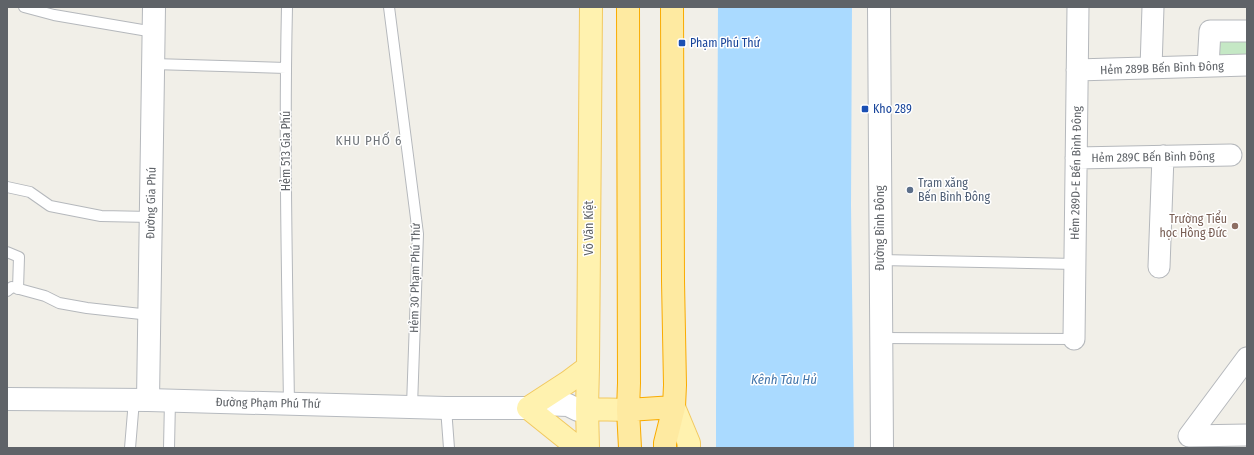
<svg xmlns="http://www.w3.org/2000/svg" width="1254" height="455" viewBox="0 0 1254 455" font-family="'Fira Sans Condensed',sans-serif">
	<rect width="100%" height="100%" fill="#f1efe8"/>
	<path fill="#c5e8c5" d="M1216,36l31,1v22h-31z"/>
	<path fill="#aadaff" d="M718,7h134l-1,198 3,243h-138v-38z"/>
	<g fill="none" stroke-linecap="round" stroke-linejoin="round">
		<g stroke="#b5b8bc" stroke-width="12">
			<path id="service" d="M24,7l30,8 100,17
				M287,7c-3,132 0,264 2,397
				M389,7l29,227 -6,172
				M153,64l133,4
				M7,187l23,5 20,14 51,10 50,1
				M7,252l12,5 -1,32
				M880,260l195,4
				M7,291l5,-4 33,9 14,7 28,5 63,7
				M881,338l193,1
				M446,408l3,40
				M130,448l4,-48
				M169,448l1,-48"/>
		</g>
		<g stroke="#b5b8bc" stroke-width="23">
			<path id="minor" d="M1208,66l2,-35h37
				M1151,68l2,-61
				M1077,70l170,-5
				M1076,158l155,-3
				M1159,267l4,-111
				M1074,339l4,-332
				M1247,358l-58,78 58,-1"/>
		</g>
		<g stroke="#b5b8bc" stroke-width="24">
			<path id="tertiary" d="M879,7l3,441
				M148,400l6,-393"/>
		</g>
		<g stroke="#b6babf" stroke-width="24">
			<path id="secondary" d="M7,399l141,1 298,8h82l12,-4 28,1 10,5 9,-1"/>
		</g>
		<g stroke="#f2c960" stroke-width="24">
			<path id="primary" d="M674,407l15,36v5
				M587,409l41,1
				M578,448l-50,-40 40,-26 20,-15
				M588,448l-1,-39 1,-42 3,-360"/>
		</g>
		<g stroke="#f9ab00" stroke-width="24">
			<path id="trunk" d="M628,7l1,376 -1,27 2,38
				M628,410l46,-3
				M665,448v-5l9,-36 1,-22 -2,-104 -1,-274"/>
		</g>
		<use href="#service" stroke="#fff" stroke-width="10"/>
		<use href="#minor" stroke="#fff" stroke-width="21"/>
		<use href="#tertiary" stroke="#fff" stroke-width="22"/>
		<use href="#secondary" stroke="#fff" stroke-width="22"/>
		<use href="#primary" stroke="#fff2af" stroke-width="22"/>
		<use href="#trunk" stroke="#feeaa1" stroke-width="22"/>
	</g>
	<g fill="#1a4fb4" stroke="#fff" stroke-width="1.5">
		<rect x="678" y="39" width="8" height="8" rx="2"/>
		<rect x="861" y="105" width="8" height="8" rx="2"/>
	</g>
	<circle fill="#5c6f8a" stroke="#fff" stroke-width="1.5" cx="910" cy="190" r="4"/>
	<circle fill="#8d6e63" stroke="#fff" stroke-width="1.5" cx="1235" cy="226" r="4"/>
	<g text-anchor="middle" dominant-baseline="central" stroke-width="3" stroke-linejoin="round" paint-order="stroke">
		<g font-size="12" fill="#164399" stroke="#fff" text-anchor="start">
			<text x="690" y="43">Phạm Phú Thứ</text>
			<text x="873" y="109">Kho 289</text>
		</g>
		<g font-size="12" fill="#5f6368" stroke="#fff">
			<text transform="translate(1162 68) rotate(-2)">Hẻm 289B Bến Bình Đông</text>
			<text transform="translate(286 151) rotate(-90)">Hẻm 513 Gia Phú</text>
			<text transform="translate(1153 157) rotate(-1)">Hẻm 289C Bến Bình Đông</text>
			<text transform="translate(1076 173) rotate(-89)">Hẻm 289D-E Bến Bình Đông</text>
			<text transform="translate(151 203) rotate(-89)">Đường Gia Phú</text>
			<text transform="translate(589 228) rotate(-90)">Võ Văn Kiệt</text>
			<text transform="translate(880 228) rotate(-90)">Đường Bình Đông</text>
			<text transform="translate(415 278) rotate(-89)">Hẻm 30 Phạm Phú Thứ</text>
			<text transform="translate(268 403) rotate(1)">Đường Phạm Phú Thứ</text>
		</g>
		<g font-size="12" fill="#4e5e75" stroke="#fff" text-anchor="start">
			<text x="918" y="183">Trạm xăng<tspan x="918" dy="14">Bến Bình Đông</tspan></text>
		</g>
		<g font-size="12" fill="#785e54" stroke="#fff" text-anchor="end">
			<text x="1227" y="219">Trường Tiểu<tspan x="1227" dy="14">học Hồng Đức</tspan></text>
		</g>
		<g font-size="13" letter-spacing="1" fill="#70757a" stroke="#fff">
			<text x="369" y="140">KHU PHỐ 6</text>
		</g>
		<g font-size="13" font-style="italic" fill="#4174aa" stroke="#fff">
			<text x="784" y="379">Kênh Tàu Hủ</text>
		</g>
	</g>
	<rect width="1254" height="455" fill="none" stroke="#5f6368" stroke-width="16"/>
</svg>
